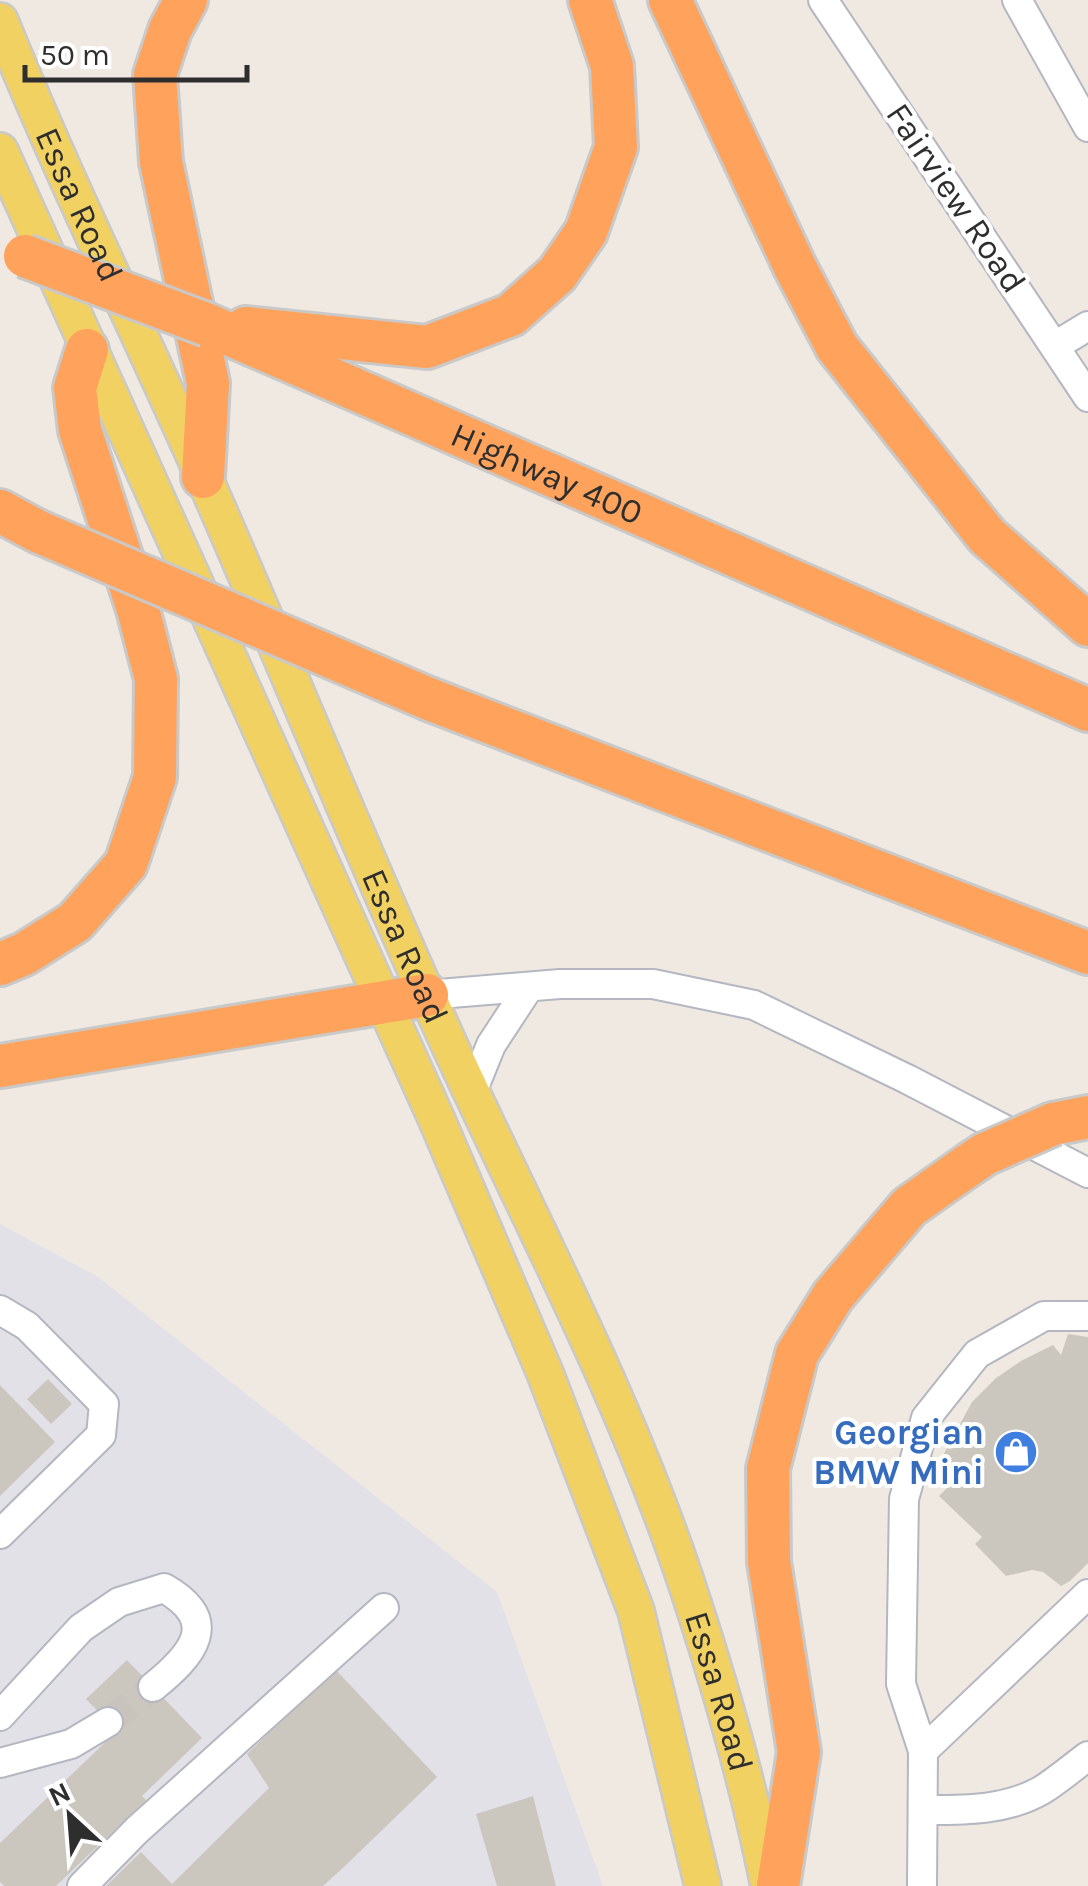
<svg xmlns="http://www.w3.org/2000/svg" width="1088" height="1886" viewBox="0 0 1088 1886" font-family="Karla,sans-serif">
	<rect width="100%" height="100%" fill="#efe9e1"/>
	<path fill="#e3e1e8" d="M0,1224l98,53 399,315 106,294h-603z"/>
	<path fill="#cbc7bf" d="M1068,1334l20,3v226l-18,18 -9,5 -18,-14 -11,-2 -26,6 -31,-32 7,-7 -43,-41 9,-9 -14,-15 38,-70 24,-24 25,-17 32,-16 8,10z
		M48,1379l24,25 -21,20 -24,-25z
		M0,1385l55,57 -55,54z
		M127,1660l75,78 -60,58 4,4 -90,86h-52l-4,-4v-39l117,-112 -31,-32z
		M335,1669l102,108 -92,89 -22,20h-217l35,-34 31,32 97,-96 -22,-34z
		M533,1796l23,90h-59l-21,-72z"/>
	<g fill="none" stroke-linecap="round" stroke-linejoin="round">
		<path stroke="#c8c4bd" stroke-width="28" stroke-dasharray="28 14" stroke-linecap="butt" d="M108,1722l45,-35"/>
		<g stroke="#b4b7c1" stroke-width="32">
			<path id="minor" d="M823,0l265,397
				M1017,0l71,127
				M1055,346l33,-20
				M427,995l133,-11h93l101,21 153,74 181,94
				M472,1092l19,-47 38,-58
				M0,1310l27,16 77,78 -3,31 -101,99
				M0,1716l81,-88 38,-26 45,-14c58,33 29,67 -11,99
				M923,1751l-22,-67 3,-185 22,-81 51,-64 67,-38h44
				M0,1763l71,-19 37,-22
				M923,1810c40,0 83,1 119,-20 16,-10 31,-23 46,-34
				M82,1886l55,-56 247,-222
				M922,1886l1,-135 165,-157"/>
		</g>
		<g stroke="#c9c9c9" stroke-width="40">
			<g id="major">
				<path id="s1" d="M0,21c62,154 136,303 203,454 83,189 160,381 246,569 80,174 172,346 234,529 34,101 65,208 86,313"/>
				<path d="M0,151l436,967 109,255 91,238 67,275"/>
			</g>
		</g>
		<g stroke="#c9c9c9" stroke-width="48">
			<g id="highway">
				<path d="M186,0l-16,30 -15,45 6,87 47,221 -5,94"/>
				<path d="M670,0l125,267 42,80 150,189 101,89"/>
				<path id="s2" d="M208,325l880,385"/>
				<path d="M246,328l181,19 84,-32 46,-41 29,-42 30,-85 -4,-81 -22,-66"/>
				<path d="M0,511l37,20"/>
				<path d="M429,699l659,254"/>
				<path d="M0,964l24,-10 51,-32 51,-58 29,-87 1,-98 -18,-70 -58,-179 -5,-42 12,-38"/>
				<path d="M0,1066l427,-71"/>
				<path d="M1053,1124l35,-7"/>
				<path d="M778,1886l21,-134 -30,-190 -1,-93 29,-115 36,-58 76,-89 61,-43"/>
			</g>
		</g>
		<use href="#minor" stroke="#fff" stroke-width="28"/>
		<use href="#major" stroke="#f2d163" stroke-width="35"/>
		<use href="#highway" stroke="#ffa35c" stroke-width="42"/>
		<g stroke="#c9c9c9" stroke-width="48" stroke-linecap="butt">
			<path id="highway-bridge" d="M25,256l183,69
				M37,531l392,168
				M970,1164l15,-10 68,-30"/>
		</g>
		<use href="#highway-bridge" stroke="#ffa35c" stroke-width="42"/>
	</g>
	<defs>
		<g id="shop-disc" transform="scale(2.25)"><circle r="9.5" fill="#3f7fe0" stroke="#fff"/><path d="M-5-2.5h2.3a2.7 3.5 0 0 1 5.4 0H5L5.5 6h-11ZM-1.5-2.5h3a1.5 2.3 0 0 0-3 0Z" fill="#fff"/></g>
	</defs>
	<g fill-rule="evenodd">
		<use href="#shop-disc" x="1016" y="1452"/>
	</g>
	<g text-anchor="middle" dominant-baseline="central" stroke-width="8" stroke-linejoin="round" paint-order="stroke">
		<g font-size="35" fill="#2e2e2e" stroke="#fff">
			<text transform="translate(956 198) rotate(56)">Fairview Road</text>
			<text stroke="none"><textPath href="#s1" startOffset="200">Essa Road</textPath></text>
			<text stroke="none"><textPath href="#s2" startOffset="370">Highway 400</textPath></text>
			<text stroke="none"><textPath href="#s1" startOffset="1010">Essa Road</textPath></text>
			<text stroke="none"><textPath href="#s1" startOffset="1820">Essa Road</textPath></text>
		</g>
		<g font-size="35" font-weight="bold" fill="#366cbe" stroke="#fff" text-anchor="end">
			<text x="984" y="1432">Georgian<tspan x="984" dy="40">BMW Mini</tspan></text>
		</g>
	</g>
	<g transform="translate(70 1816) rotate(334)" stroke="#ffffff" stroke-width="8" paint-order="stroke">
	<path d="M0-8L18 38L0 25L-18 38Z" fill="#2e2e2e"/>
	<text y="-15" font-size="28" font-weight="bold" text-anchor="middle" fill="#2e2e2e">N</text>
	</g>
	<path d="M25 65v15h222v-15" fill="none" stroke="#2e2e2e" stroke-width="5"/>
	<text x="40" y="65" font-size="30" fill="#2e2e2e" stroke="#ffffff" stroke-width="8" paint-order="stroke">50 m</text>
</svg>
